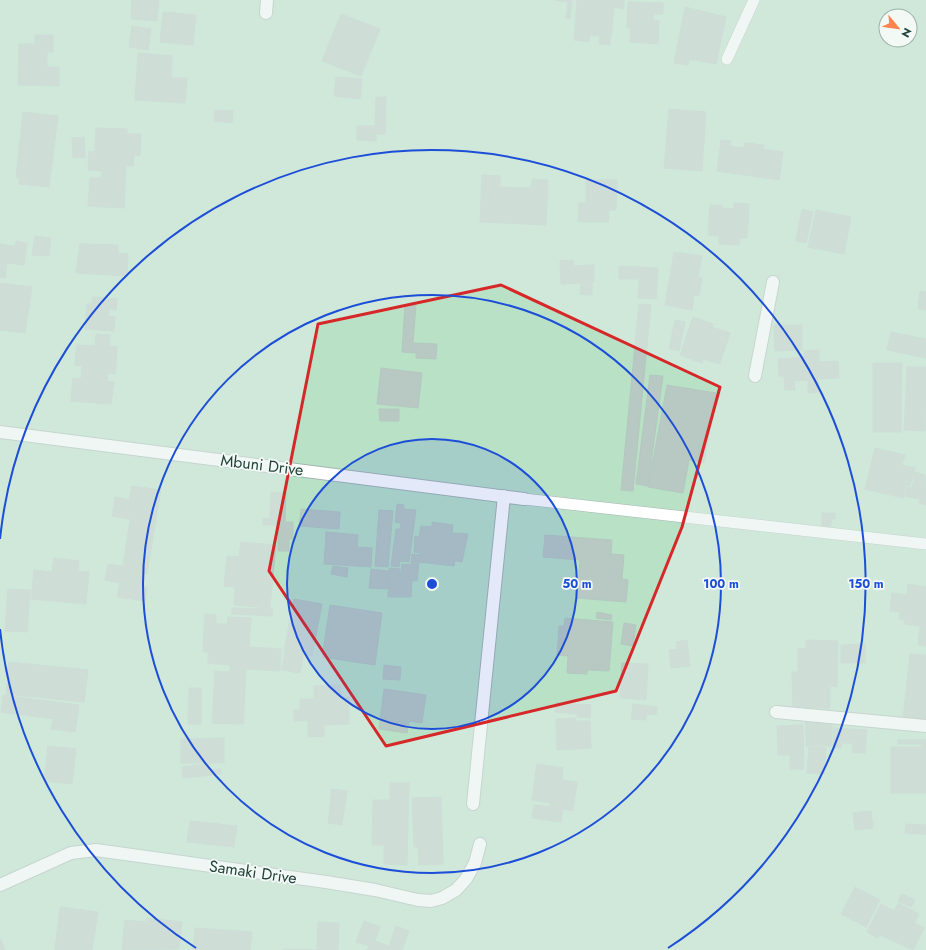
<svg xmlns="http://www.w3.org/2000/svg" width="926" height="950" viewBox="0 0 926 950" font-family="Jost,sans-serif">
	<rect width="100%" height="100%" fill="#e2eee9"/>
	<path fill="#b9e1c6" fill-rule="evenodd" d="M0,0h926v950h-926zM886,16h24v24h-24z"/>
	<path fill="#b7c9c2" stroke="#b3c8c0" d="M132,0h27l-2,21 -26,-2z
		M555,0h17l-2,19 -4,-1 2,-16z
		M577,0h47v9l-10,-2 -4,38 -11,-1 1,-8 -10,-1 -1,7 -15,-2z
		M628,2l35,1v11h-9l-1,6 6,1 -1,23 -28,-2 1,-14h-4z
		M685,7l41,10 -10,47 -27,-5 -1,6 -14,-2z
		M163,12l33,3 -3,30 -33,-3z
		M341,14l39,15 -19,47 -39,-15z
		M132,26l19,3 -3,21 -19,-3z
		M35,35h18v17h-6v15h12v19l-41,-1 1,-41h16z
		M138,53l34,3 -1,22h16l-2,25 -50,-3z
		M336,77l26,2 -2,20 -26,-3z
		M376,97h10l-1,37h-9v7l-19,-1v-14h18z
		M669,109l37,3 -4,59 -38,-3z
		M215,110l18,1 -1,12 -18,-2z
		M23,112l35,4 -9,71 -30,-3 1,-6 -4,-1z
		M96,128l31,1v5h14l-1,22 -6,-1 -1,11 -7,-1 -2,43 -36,-2 2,-28h11l1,-7 -14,-1 1,-19 6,1z
		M84,137l1,20 -12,1 -1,-20z
		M721,140l10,1 -1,5 14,2 1,-5 19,2 -1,4 20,3 -4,28 -62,-9z
		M482,175l18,1 -1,11 32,1 1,-9 16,1 -2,45 -66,-3z
		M586,180h31l-1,30h-7l-1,12h-30l1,-19h7z
		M734,203l15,1 -2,34h-7l-1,7 -20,-1v-8l-11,-1 2,-30h12v3l12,1z
		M802,209l11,3 -7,31 -10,-2z
		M816,210l35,7 -7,37 -36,-7z
		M35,236l16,2 -2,18 -17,-1z
		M16,241l11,2 -3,22 -17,-2 -2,15 -5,-1v-33l15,2z
		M80,244l38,1v8l10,1 -1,22 -51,-3z
		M674,252l28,4 -4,21 4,1 -3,18 -5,-1 -2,15 -27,-5z
		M573,260l1,6 20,-1v17l-33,2 -1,-23z
		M619,266l39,2 -2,31 -18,-1 1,-19h-20z
		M0,283l32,4 -7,46 -25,-3z
		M581,283l11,1v11l-12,-1z
		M920,291l6,1v18l-8,-1z
		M93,297l24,2 -1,11 -7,-1 -1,7 7,1 -1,14 -29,-2 2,-25h5z
		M639,304l12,1 -18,186 -12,-1z
		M405,305h11l-3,38 24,1 -1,15 -20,-1v-5l-14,-1z
		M693,317l20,7 -1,3 18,6 -10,31 -17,-5 -1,4 -22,-8z
		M675,320l10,2 -6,29 -10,-2z
		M774,325h28v25l-27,1z
		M891,332l35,7v19l-39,-8z
		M96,334l14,1 -1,11 8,1 -2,27 -7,-1 -1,8 7,1 -3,22 -40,-3 2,-23 8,1 1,-13 -7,-1 2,-20 18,1z
		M819,350v12l19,-1 1,17 -21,1 1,13 -11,1v-13l-14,1 1,9h-10l-1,-14h-5l-1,-17 26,-2v-6z
		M873,363h29l-1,69h-28z
		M907,367h19l-1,64 -21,-1z
		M381,368l41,5 -4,35 -41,-4z
		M650,375l13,1 -15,110 -12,-2z
		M667,385l49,8 -12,70 -15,-3 -6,33 -35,-6z
		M379,409h20v12h-19z
		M875,448l30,7 -3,10 13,3 -5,18 -4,-1 -3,13 -38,-9z
		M915,472l10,3 1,30 -7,-2 1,-4 -15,-3 2,-9 5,1z
		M132,486l29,4 -14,84 -4,-1 -2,14 6,1 -2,13 -28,-4 3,-14 -15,-3 3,-16 15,2 7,-47 -18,-3 3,-19 14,3z
		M271,492l15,1 -1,29h8v17h-4v12h-11v-26h-15v-7l7,1z
		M397,504l7,1v4l12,1 -7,52 -9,-1 -1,6 -8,-1 5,-37h4l1,-6 -6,-1z
		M301,509l39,3 -1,17 -40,-3z
		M379,510l14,1 -5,56 -13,-1z
		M822,513h13v6h-4v7h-9z
		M432,522l21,3 -1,8 16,1 -6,28 -7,-1 -1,5 -35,-4 1,-9 -6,-1 1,-16 4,1 2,-11 11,1z
		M326,532l32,3 -1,12 15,1 -1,19 -47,-3z
		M545,535l67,5 -1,14 13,1 -2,24 6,1 -2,22 -49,-4 3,-38 -37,-3z
		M241,542l35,3 -6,63 -36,-3 1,-18 -11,-1 3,-30 12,1z
		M412,554l8,1 -3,26 -17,-2 2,-15 9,1z
		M54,558l25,3 -1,10 11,1 -3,32 -55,-5 3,-29 18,2z
		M333,566l15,2 -1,9 -16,-3z
		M389,568l11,1 -1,11h13l-1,17h-23z
		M371,569l17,2 -1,18 -18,-1z
		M908,584l18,3v59l-8,-1 2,-19 -15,-2v-4l-6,-1 1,-7 -10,-1 2,-18 15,2z
		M8,589l22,1 -3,42 -22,-1z
		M294,599l28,5 -10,52 -28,-5z
		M330,605l52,8 -7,52 -53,-8z
		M232,608l41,1 -1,7 -40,-2z
		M597,612l15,3 -1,5 -15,-2z
		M205,614l11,1v9h11l1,-7 23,1 -2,29 32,2 -1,22 -34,-2 -3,55 -31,-1 3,-52 15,1v-7l-22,-2v-11h-5z
		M565,618l48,4 -4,49 -22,-1v4l-20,-1 1,-17 -11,-1 2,-29h5z
		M624,623l12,2 -3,21 -12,-2z
		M687,640l3,26 -19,2 -2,-18 8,-1 -1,-7z
		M806,640l32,1 -1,46 -7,-1v22l-37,-1 -1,-35h6v-24l8,1z
		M865,644v19h-24v-18z
		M285,652l18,3 -3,18 -18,-3z
		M910,654l16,1v74l-23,-9z
		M9,662l79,8 -4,32 -78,-8z
		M622,663l26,1 -2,36 -26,-2z
		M384,665l17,2 -1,13 -17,-1z
		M341,685v12h8v27l-25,1v11l-16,1v-17l-14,1v-11h6v-11h14v-13z
		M189,688h12v36h-13z
		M384,689l42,6 -4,28 -13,-2 -2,12 -28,-4z
		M3,695l76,10 -4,27 -24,-3 2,-10 -52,-7z
		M556,703l35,2 -1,13 -13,-1v-3l-22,-2z
		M633,704l24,3 -1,8 -10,-1v6l-15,-1z
		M575,718l1,3h14l1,27 -34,2 -1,-31z
		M806,722h26v24h-26z
		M803,725l1,44h-14v-14h-12l-1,-29z
		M834,728l33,2 -2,23 -13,-1 1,-9h-11l-1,5 -8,-1z
		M224,738v25h-43v-24z
		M898,740h28v53h-35v-46h30l1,-3h-24z
		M48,746l28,3 -4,35 -28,-3z
		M809,747l17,1 -2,26 -17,-1z
		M209,764v6l12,-1v5l-38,4 -1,-11z
		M537,764l26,4 -1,12 15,2 -4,29 -10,-2 -2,13 -29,-4 2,-13 16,2 1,-4 -19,-3z
		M390,783h19l-2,82 -23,-1v-19h-12l1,-45h17z
		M332,789l15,2 -5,34 -14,-2z
		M441,797l2,67 -24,1 -1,-18h-4l-2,-49z
		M871,811l2,17 -18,2 -2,-17z
		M190,821l47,5 -3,21 -47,-5z
		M906,824l20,1v9l-21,-1z
		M855,887l25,13 -14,27 -25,-13z
		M902,894l13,6 -4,7 -13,-6z
		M898,903l21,11 -5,9 10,5 -11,22 -33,-15 -2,3 -11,-6 14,-28 13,7z
		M60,907l38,5 -6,38h-37z
		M147,918l35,4 -3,27 -57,1 3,-30 21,2z
		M364,921l16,6 -5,14 14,5 7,-20 13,5 -7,19h-35l2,-4 -13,-4z
		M318,922l21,1 -1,27h-55v-1l34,1z
		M195,928l57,4 -2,18h-57z
		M1,939l4,11h-5z"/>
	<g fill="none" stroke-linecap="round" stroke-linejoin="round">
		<g stroke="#a4b6b1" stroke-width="12">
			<path id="lane" d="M727,59l27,-59
				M524,499l402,45"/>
		</g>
		<g stroke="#a4b6b1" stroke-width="14">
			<path id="street" d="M266,13l1,-13
				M755,376l18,-94
				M0,432l524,67
				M776,712l150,14
				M473,804l31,-308
				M0,885l71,-32 25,-3 230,32 49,8 43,10 13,1 11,-3 14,-8 10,-11 9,-16 5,-19"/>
		</g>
		<use href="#lane" stroke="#fff" stroke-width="11"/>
		<use href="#street" stroke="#fff" stroke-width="12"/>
	</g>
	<path d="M0 0H926V950H0ZM501,285l219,102 -38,140 -66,164 -230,55 -117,-175 49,-247z" fill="#e2eee9" fill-opacity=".55" fill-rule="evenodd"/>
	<path fill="none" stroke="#d62828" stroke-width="3" stroke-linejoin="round" d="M501,285l219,102 -38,140 -66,164 -230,55 -117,-175 49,-247z"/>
	<circle cx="432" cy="584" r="145" fill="#1d4ed8" fill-opacity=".12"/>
	<g fill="none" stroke="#1d4ed8" stroke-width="2">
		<circle cx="432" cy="584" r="145"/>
		<circle cx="432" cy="584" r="289"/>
		<path d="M196 948A434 434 0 0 1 0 629M0 539A434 434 0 1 1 668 948"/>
	</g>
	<g text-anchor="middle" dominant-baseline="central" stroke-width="3.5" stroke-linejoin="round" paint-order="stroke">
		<g font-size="16" fill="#204039" stroke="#f3faf6">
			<text transform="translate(262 465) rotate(7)">Mbuni Drive</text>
			<text transform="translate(253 872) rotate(8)">Samaki Drive</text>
		</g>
	</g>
	<circle cx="432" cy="584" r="6" fill="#1d4ed8" stroke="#f3faf6" stroke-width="2"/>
	<g font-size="12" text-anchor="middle" font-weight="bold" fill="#1d4ed8" stroke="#f3faf6" stroke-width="3.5" stroke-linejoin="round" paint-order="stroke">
		<text x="577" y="588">50 m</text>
		<text x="721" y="588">100 m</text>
		<text x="866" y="588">150 m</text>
	</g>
	<g transform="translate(898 28) rotate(119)"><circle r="19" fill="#f3faf6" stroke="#9fb0aa"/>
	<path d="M0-3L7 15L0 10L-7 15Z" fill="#ff834e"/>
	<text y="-6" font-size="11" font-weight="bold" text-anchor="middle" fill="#204039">N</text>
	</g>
</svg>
